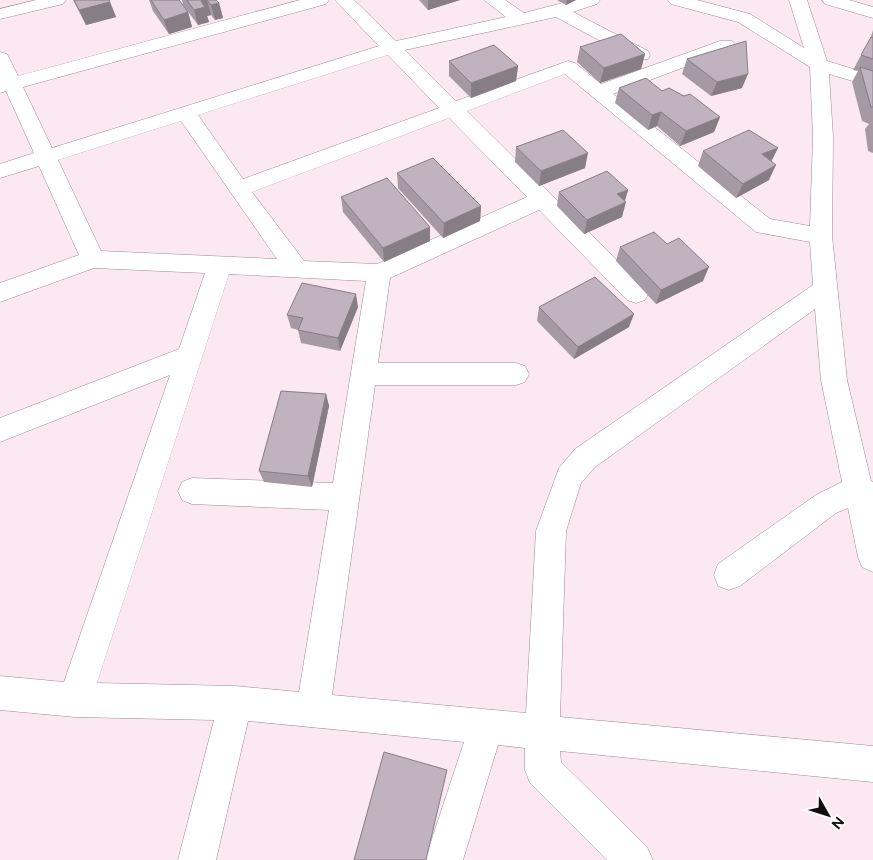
<svg xmlns="http://www.w3.org/2000/svg" width="873" height="860" viewBox="0 0 873 860" font-family="Figtree,sans-serif">
	<rect width="100%" height="100%" fill="#fce8f0"/>
	<g fill="none" stroke-linecap="round" stroke-linejoin="round">
		<g stroke="#9c8b92" stroke-width="1">
			<path id="minor" d="M36,0h30l-3,4 -63,15v-10z
				M300,0h29l-3,4 -303,83 29,61 327,-102 -44,-46h19l42,41 110,-24 -22,-17h21l19,13 50,-13h26l-3,4 -24,8 75,39 2,4 -2,4h-14l-78,-42 -151,33 51,51 112,-40 7,2 26,21 119,-43h12l3,4 -3,4 -119,45 157,125 40,7 3,-89 -3,-70 -72,-45 -67,-18 -3,-4h29l53,14 54,34 -15,-48h18l20,61 46,14v12l-44,-13 4,63 -1,99 15,144 24,101 2,1v90l-11,-5 -4,-10 -10,-49 -12,5 -96,73 -11,4 -11,-4 -4,-11 4,-11 98,-69 26,-13 -21,-102 -6,-71 -220,158 -14,16 -15,48 -6,186 313,29v36l-313,-31 1,11 86,85 6,13h-46l-77,-77 -5,-13v-22l-27,-3 -35,115h-38l39,-118 -216,-21 -32,139h-38l36,-140 -139,-3 -75,-7v-34l64,6 106,-307 -170,67v-24l179,-69 26,-76 -111,-5 -94,34v-19l79,-28 -40,-89 -39,12v-14l34,-11 -28,-62 -6,2v-41l7,2 11,22zM388,55l51,53 -196,71 -45,-64zM565,74l191,158 54,10 3,43 -238,164 -16,19 -23,63 -10,182 -194,-18 43,-310h141l9,-3 4,-8 -4,-8 -9,-3h-138l12,-85 149,-68 88,90 9,3 9,-3 3,-6 -3,-6 -178,-177zM449,118l78,79 -150,67 -73,-3 -52,-69zM181,121l96,138 -176,-8 -43,-91zM229,274l137,7 -33,202 -141,-5 -10,4 -4,9 4,9 10,4 137,6 -30,182 -64,-6 -138,-3z
				M822,0h27l24,7v11l-48,-14z"/>
		</g>
		<use href="#minor" fill="#fff" fill-rule="evenodd"/>
	</g>
	<path fill="#a599a3" d="M73,0h36l7,17 -30,8z
		M149,0h30l9,12 4,15 -23,7 -16,-23z
		M182,0h34l3,3 4,15 -8,2 -4,-5 -4,1 2,6 -11,3 -15,-20z
		M419,0h41l-32,10z
		M557,0h19l-10,5z
		M873,30v123l-5,-2 -3,-22 4,-5 -7,-3 -10,-39 6,-11 -5,-1 18,-33z
		M580,47l65,7 -4,15 -41,14 -23,-21z
		M687,59l55,29 -31,8 -29,-22z
		M449,61l69,5 -2,15 -45,17 -22,-22z
		M619,88l43,3 58,26 -6,15 -34,14 -23,-20 -9,4 -33,-27z
		M516,147l69,21 -46,18 -24,-24z
		M778,148l-7,13 -2,19 -33,18 -38,-32 5,-15z
		M397,173l84,33 -1,15 -37,17 -45,-50z
		M628,190l-3,11 -3,16 -38,17 -27,-28 2,-14z
		M341,197l89,44 -46,21 -41,-50z
		M620,247l83,34 -47,23 -40,-43z
		M358,307l-18,44 -39,-8 -3,-13 -7,-2 -4,-13z
		M539,307l90,20 -55,32 -37,-38z
		M326,394l3,12 -17,81 -48,-5 -5,-11z"/>
	<path fill="#867d85" d="M207,0l4,15 -4,1 2,6 -11,3 -4,-15 7,-9z
		M428,0h32l-32,10z
		M567,0h9l-10,5z
		M110,2l6,15 -30,8 -7,-15z
		M219,3l4,15 -8,2 -4,-15z
		M188,12l4,15 -23,7 -5,-14z
		M645,54l-4,15 -41,14 4,-15z
		M518,66l-2,15 -45,17v-15z
		M748,74l-6,14 -31,8 6,-14z
		M661,112l-4,14 -9,4 4,-15z
		M720,117l-6,15 -34,14 6,-15z
		M778,148l-7,14 -9,-8z
		M588,153l-3,15 -46,18 2,-15z
		M776,165l-7,15 -33,18 7,-14z
		M628,190l-4,13 2,-1 -4,15 -38,17 3,-14 30,-26z
		M481,206l-1,15 -37,17 1,-15z
		M430,227v14l-46,21 -1,-14z
		M709,267l-6,14 -47,23 5,-14z
		M356,294l2,13 -18,44 -2,-13z
		M634,314l-5,13 -55,32 4,-12z
		M326,394l3,12 -17,81 -4,-11z"/>
	<path fill="#c0b2be" stroke="#867d85" d="M74,0h35l1,2 -31,8z
		M151,0h28l9,12 -24,8z
		M187,0h19l-5,1 4,6 -11,3z
		M207,0h9l3,3 -8,2z
		M621,34l24,20 -41,14 -24,-21z
		M871,37l2,1v21l-12,-4z
		M746,41l2,33 -31,8 -30,-23z
		M494,45l24,21 -47,17 -22,-22z
		M860,67l13,4v36h-2z
		M646,78l16,13 7,-3 15,8 6,-2 30,23 -34,14 -25,-19 -9,3 -33,-27z
		M563,130l25,23 -47,18 -25,-24z
		M749,130l29,18 -16,6 14,11 -33,19 -40,-33z
		M433,158l48,48 -37,17 -47,-50z
		M607,171l21,19 -11,4 9,8 -39,18 -28,-28z
		M387,178l43,49 -47,21 -42,-51z
		M654,232l13,12 12,-6 30,29 -48,23 -41,-43z
		M595,277l39,37 -56,33 -39,-40z
		M302,283l54,11 -18,44 -40,-8 5,-12 -16,-3z
		M281,391l45,3 -18,82 -49,-5z
		M384,752l63,18 -21,90h-72z"/>
	<g transform="translate(828 815) rotate(129)" stroke="#fffbfc" stroke-width="4" paint-order="stroke">
	<path d="M0-4L9 19L0 12L-9 19Z" fill="#130c0f"/>
	<text y="-8" font-size="14" font-weight="bold" text-anchor="middle" fill="#130c0f">N</text>
	</g>
</svg>
